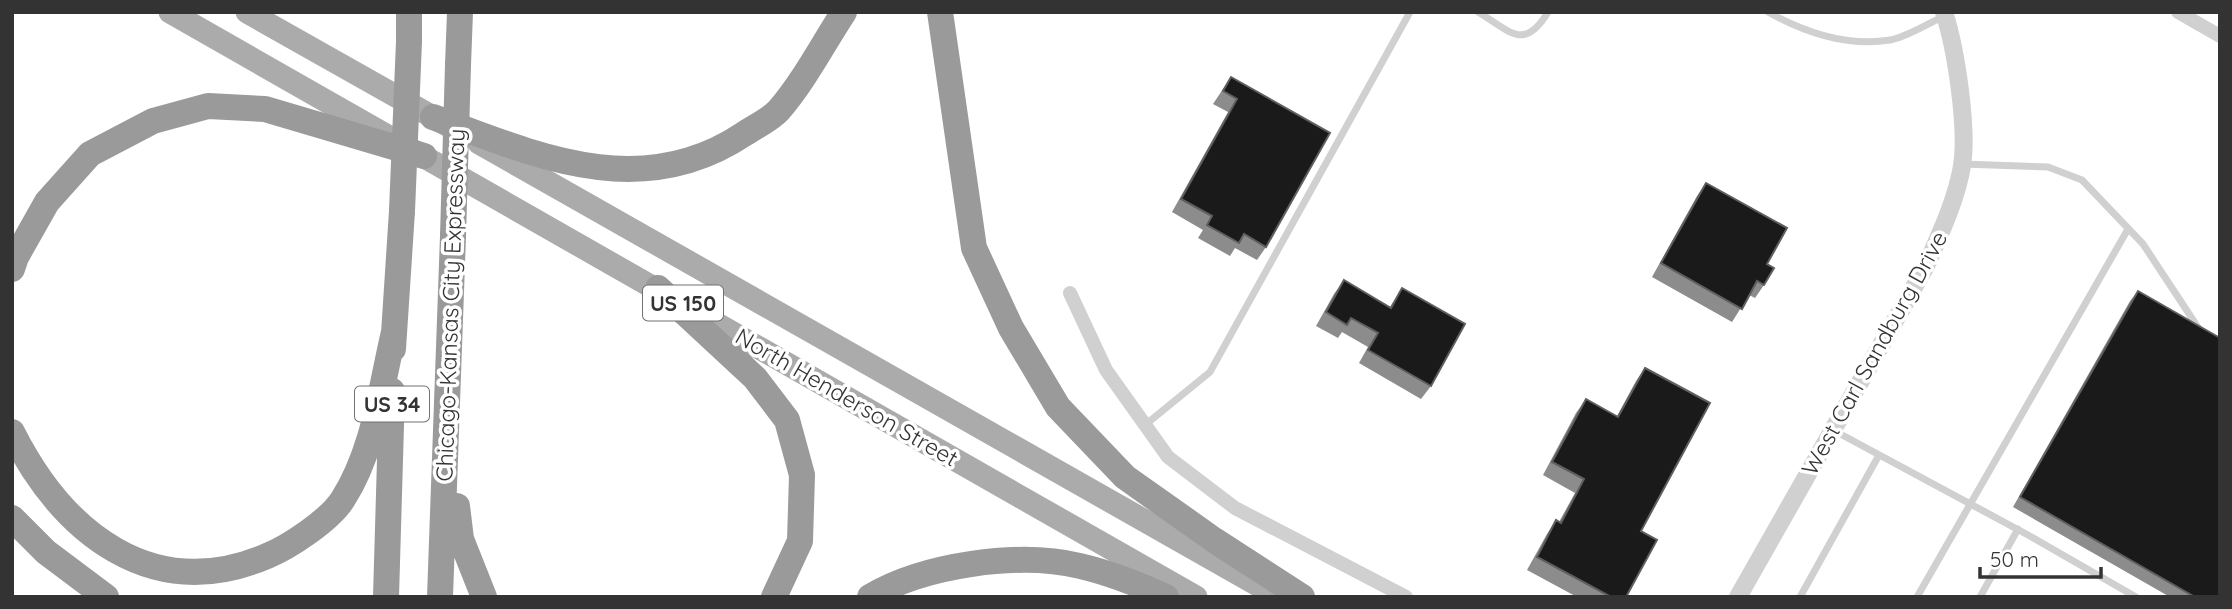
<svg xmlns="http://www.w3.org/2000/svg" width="2232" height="609" viewBox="0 0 2232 609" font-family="Quicksand,sans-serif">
	<rect width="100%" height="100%" fill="#fff"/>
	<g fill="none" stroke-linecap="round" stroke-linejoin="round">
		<path stroke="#d0d0d0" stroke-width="7" d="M1478,12c32,19 46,40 70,0
			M1768,12c36,20 79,35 122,28 17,-3 38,-17 55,-24
			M1962,164l86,3 34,13 61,64 56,85
			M1145,425l65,-53 200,-360
			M1833,430l195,105 108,62
			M1800,597l79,-142
			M1917,597l211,-368
			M1980,597l38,-68"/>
		<path stroke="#d0d0d0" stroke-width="14" d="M2178,12l42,24
			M1070,293l36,77 62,87 67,51 171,89"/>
		<path stroke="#d0d0d0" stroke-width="18" d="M1738,597l188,-331c14,-32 30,-65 36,-100 6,-38 -6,-117 -18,-154"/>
		<path stroke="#ababab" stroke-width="23" d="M170,12l1026,585
			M247,12l202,114
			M479,143l800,454"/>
		<path stroke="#9a9a9a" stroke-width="26" d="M940,12l34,236 37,80 47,79 67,70 89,63 88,57
			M409,41v-29
			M458,65l2,-53
			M433,117c102,38 208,86 311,17 10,-7 26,-14 35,-24 25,-29 44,-66 65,-98
			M12,269l4,-12 31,-55 43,-48 63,-33 55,-15 57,3 159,47
			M658,288l97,90 32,42 15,55 -2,66 -26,56
			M393,349l9,-138
			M12,432c51,101 140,173 255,124 22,-9 63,-36 76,-57 31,-48 38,-112 51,-167
			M457,506l4,33 23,58
			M12,518l34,34 60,45
			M386,597l6,-206
			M440,597l13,-361
			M870,597c53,-32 149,-46 210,-31 30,7 58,18 86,31"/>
		<path stroke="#9a9a9a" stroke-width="26" d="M402,211l7,-170
			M453,236l5,-171"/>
	</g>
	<path fill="#8c8c8c" d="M1231,77l99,56 -64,114 -9,13 -22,-12 -5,8 -32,-18 5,-8 -31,-18 56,-100 -15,-8z
		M1706,183l61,81 -3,21 -9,13 -6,-3 -17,27 -80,-45 45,-81z
		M1344,280l46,27 12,-19 29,98 -10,13 -62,-36 9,-16 -26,-15 -4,6 -22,-12 18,-32z
		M2138,291l82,306h-50l-157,-90 117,-206z
		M1645,368l-4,163 -15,66h-49l-50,-27 20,-36 9,-14 3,2 16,-29 -32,-18 33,-62 10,-14 31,17 19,-35z"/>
	<path fill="#1a1a1a" stroke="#5f5f5f" stroke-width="2" d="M1231,77l99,56 -64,114 -22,-13 -5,9 -32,-18 5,-9 -31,-17 56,-100 -14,-8z
		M1706,183l81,45 -20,36 7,4 -10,17 -7,-4 -15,28 -81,-46z
		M1344,280l47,28 11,-20 63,36 -34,62 -63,-36 10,-17 -27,-15 -4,7 -21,-13z
		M2138,291l82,47v259h-25l-175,-100z
		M1645,368l65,35 -69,128 16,9 -31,57h-15l-74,-40 19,-37 5,3 23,-44 -32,-17 34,-63 32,18z"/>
	<g text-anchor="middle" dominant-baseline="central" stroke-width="7" stroke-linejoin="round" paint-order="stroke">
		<g fill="#fff" stroke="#707070" stroke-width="2">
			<rect x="643" y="285.5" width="80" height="35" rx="5"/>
			<rect x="355" y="386.5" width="74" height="35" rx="5"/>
		</g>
		<g font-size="21" font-weight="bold" fill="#333">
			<text x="683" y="303">US 150</text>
			<text x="392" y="404">US 34</text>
		</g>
		<g font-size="23" fill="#333" stroke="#fff">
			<text transform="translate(450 305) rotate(-88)">Chicago-Kansas City Expressway</text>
			<text transform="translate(1874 353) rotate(-61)">West Carl Sandburg Drive</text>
			<text transform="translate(847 397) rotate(30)">North Henderson Street</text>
		</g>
	</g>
	<rect width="2232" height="609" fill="none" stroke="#333333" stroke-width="28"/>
	<path d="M1980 567v10h121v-10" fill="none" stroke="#333333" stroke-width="3.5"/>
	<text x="1990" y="567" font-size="21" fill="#333333" stroke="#ffffff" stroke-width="5" paint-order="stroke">50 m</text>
</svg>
